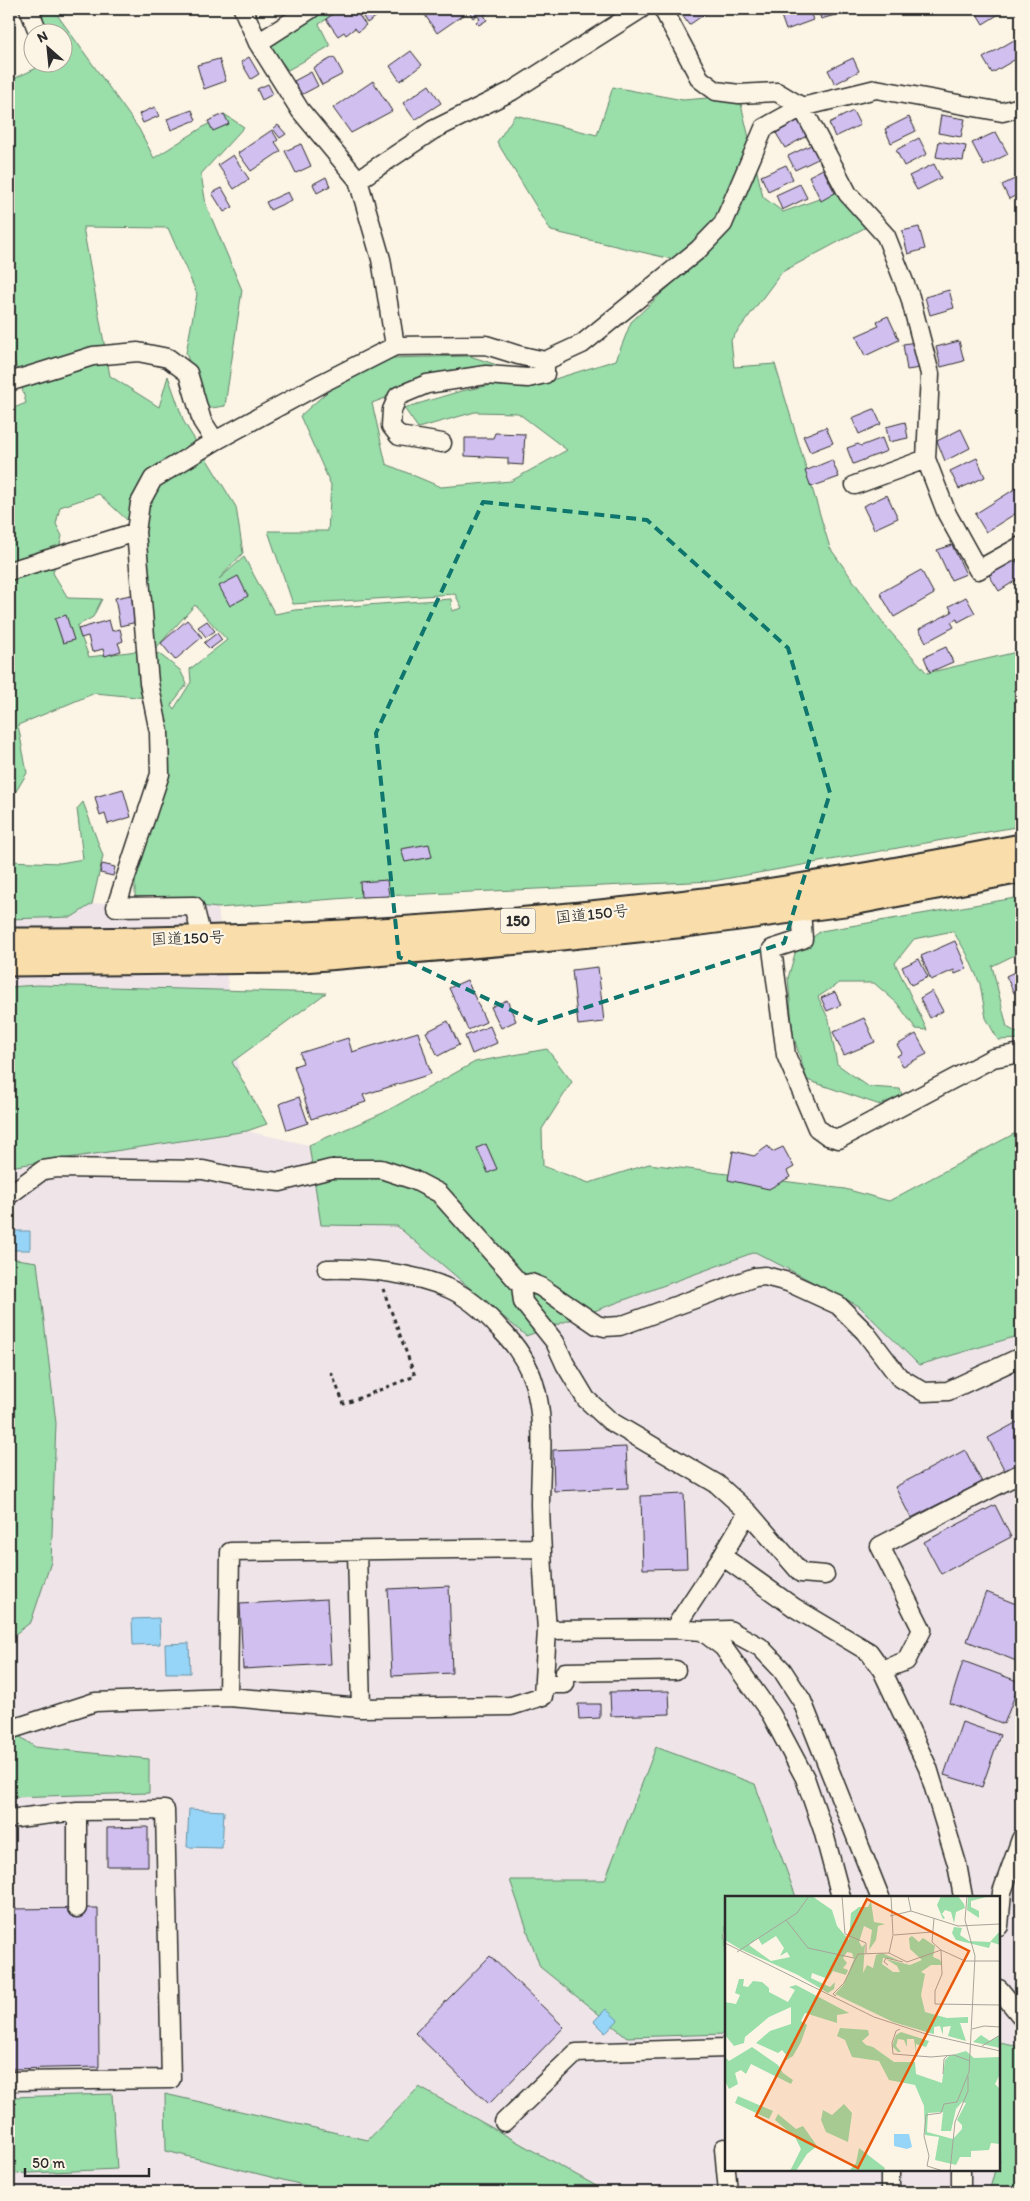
<svg xmlns="http://www.w3.org/2000/svg" width="1030" height="2201" viewBox="0 0 1030 2201" font-family="Itim,'Klee One',sans-serif">
	<rect width="100%" height="100%" fill="#fcf5e5"/>
	<filter id="ink" filterUnits="userSpaceOnUse"><feTurbulence type="fractalNoise" baseFrequency=".02" numOctaves="2"/><feDisplacementMap in="SourceGraphic" scale="10" xChannelSelector="R" yChannelSelector="G"/><feConvolveMatrix kernelMatrix="1 2 1 2 8 2 1 2 1" color-interpolation-filters="sRGB"/></filter>
	<g filter="url(#ink)">
		<path fill="#efe5e8" fill-rule="evenodd" d="M135,899l83,9 29,223 62,14 3,17 279,150 164,-60 104,54 60,59 102,-30v857h-1012v-1273l63,-2 20,-13zM726,1897h273v273h-273z"/>
		<path fill="#9adeaa" stroke="#62846a" d="M42,9h11l86,120 15,29 70,-44 20,13 -43,47 5,31 36,85 -17,116 -20,3 -19,-56 11,-59 -29,-66 -85,-1 27,149 49,31 9,-31 16,46 52,85 7,46 -24,26 25,-22 31,57 20,-4 156,-11 1,12 10,-3 -7,-14 -162,10 -25,-73h60l3,-46 -31,-69 43,-38 47,-20 80,-2 27,9 -67,16 -58,22 14,61 55,23 70,-6 56,-31 -49,-37 -43,-1 -57,16 -14,-20 57,-17 67,-13 11,6 77,-24 15,-38 62,-58 -142,-33 -54,-89 18,-27 82,20 16,-48 70,13 25,-2 33,6 22,93 20,15 58,-21 31,33 -90,48 -51,68 3,27 41,-3 55,184 57,80 40,45 94,-22v175l-308,55 -352,16 -143,11 -83,-9v-31l32,-89 -18,-113 9,-13 22,17 7,14 -16,21 3,4 17,-27 -1,-13 37,-29 -32,-35 -39,43 -5,11 -10,-126 -42,-39 -39,13 -4,17 6,12 -9,37 15,25 34,1 -9,18 -16,9 12,31 48,-6 10,47 -52,-5 -77,32 9,48 -18,30v-393l17,-7 -17,-62v-260l32,-15v-3l21,-1v-30h-23z
			M322,9h21l-24,15 11,22 -42,24 -20,-25z
			M83,802l20,54 -11,48 -20,13 -63,2v-58l51,2 23,-4 -6,-50z
			M1021,897v55l-29,14 15,61 12,7 2,5 -23,1 -12,-22 -6,-34 -13,-30 -14,-23 -39,8 -19,24 32,67 -11,-1 -19,-26 -23,-20h-35l-21,14 11,23 8,44 32,23 31,2 2,6 -22,10 -73,-25 -14,-45 -5,-57 8,-28 25,-19z
			M37,985l289,8 -94,69 35,62 -20,7 -238,36v-180z
			M547,1049l25,33 -30,47 1,37 46,17 60,-19 196,25 44,12 132,-71v205l-102,30 -60,-59 -104,-54 -229,84 -129,-110 -76,-1 -12,-80 74,-32 92,-51z
			M9,1258l28,4 19,161 -5,139 -20,60 -22,17v-35l2,-7 -2,-1z
			M9,1729l26,18 114,12v34l-140,4z
			M656,1747l99,37 41,113h-70v137l-99,3 -87,-70 -30,-87h95z
			M999,2043l22,4v145h-32l6,-22h4z
			M419,2087l188,105h-276l-165,-41 -1,-57 203,46z
			M112,2094l5,75 -108,5v-77z"/>
		<path fill="#96d5f7" stroke="#6b91a5" d="M12,1231h18v19h-18z
			M159,1618l1,26 -27,1 -1,-26z
			M189,1643l1,30h-24l-1,-29z
			M189,1809l35,2 -2,37 -35,-1z
			M606,2009l12,11 -12,13 -12,-12z"/>
		<path fill="#d1bff0" stroke="#2b2b2b" d="M340,9h14l12,16 -8,7 -3,-4 -9,7 -2,-3 -6,4 -12,-17z
			M358,9h22l3,3 -16,11z
			M434,9h25l4,6 -26,18 -12,-18z
			M473,9h12l3,4 -4,2 3,5 -8,5 -3,-3 4,-3 -3,-4 -4,3 -3,-5 4,-3z
			M685,9h27l-23,16 -9,-13z
			M732,9h19l-14,7z
			M791,9h18l4,11 -27,10 -6,-17z
			M818,9h30l1,2 -28,8z
			M974,9h33l-24,15z
			M1014,40l7,16 -29,17 -9,-15z
			M411,51l11,14 -22,16 -10,-15z
			M249,57l10,17 -8,5 -10,-17z
			M334,57l9,17 -21,11 -9,-17z
			M853,58l6,13 -24,13 -7,-14z
			M219,59l7,22 -22,8 -7,-24z
			M311,72l7,14 -17,9 -7,-14z
			M373,81l19,30 -41,22 -18,-25z
			M268,84l5,10 -11,6 -5,-11z
			M429,85l12,18 -26,17 -12,-17z
			M155,107l4,9 -16,7 -4,-9z
			M192,110l4,10 -25,10 -4,-11z
			M853,111l7,14 -25,12 -6,-14z
			M224,114l5,10 -16,7 -5,-10z
			M941,115l24,4 -4,18 -23,-4z
			M909,117l7,14 -25,12 -6,-14z
			M799,120l9,15 -23,13 -9,-15z
			M278,125l8,9 -6,4 -7,-9z
			M272,130l6,10 -3,2 6,9 -30,20 -13,-18z
			M996,132l12,22 -24,12 -12,-23z
			M919,138l8,16 -23,12 -8,-16z
			M939,141l27,5 -3,15 -27,-4z
			M301,144l10,22 -15,7 -11,-22z
			M813,144l7,14 -25,12 -7,-14z
			M233,155l16,24 -15,10 -16,-24z
			M934,164l7,14 -24,12 -8,-14z
			M786,165l7,14 -25,12 -7,-15z
			M823,169l12,24 -14,8 -12,-25z
			M1021,176v17l-12,6 -7,-14z
			M326,177l4,9 -13,7 -4,-9z
			M800,184l7,14 -25,12 -6,-15z
			M222,188l11,19 -9,5 -12,-19z
			M288,192l4,8 -22,10 -4,-8z
			M919,227l6,22 -17,5 -6,-23z
			M1021,270v18l-7,-15z
			M949,290l5,18 -24,7 -5,-18z
			M888,316l11,24 -34,16 -9,-20 23,-10 -2,-5z
			M959,341l5,20 -23,6 -5,-20z
			M916,342l4,26 -13,2 -4,-26z
			M874,409l7,15 -22,10 -7,-16z
			M905,422l3,16 -19,4 -3,-15z
			M826,427l7,16 -23,9 -7,-16z
			M961,429l9,19 -25,13 -8,-20z
			M495,433l30,1 -2,31 -15,-1v-6l-43,-2v-18h28z
			M882,438l5,13 -34,13 -6,-16 11,-4 3,2z
			M977,458l8,19 -26,12 -9,-18z
			M832,460l7,17 -28,10 -6,-16z
			M1018,487l3,5v18l-35,22 -11,-18z
			M887,495l11,23 -24,11 -11,-23z
			M952,545l14,29 -15,6 -14,-30z
			M1015,559l6,10v8l-22,14 -10,-16z
			M921,570l13,24 -40,23 -14,-24z
			M238,576l10,20 -18,10 -11,-20z
			M131,595l6,27 -17,4 -5,-28z
			M966,597l9,16 -17,9 -1,-3 -6,3 3,5 -28,15 -7,-13 33,-17 -3,-6z
			M66,615l8,25 -11,3 -8,-24z
			M109,620l3,11 8,-2 3,12 -5,2 3,8 -16,5 -2,-7 -11,3 -4,-16 -7,2 -3,-9z
			M187,620l15,17 -27,23 -14,-17z
			M207,621l8,10 -9,6 -8,-10z
			M217,633l5,7 -12,9 -6,-6z
			M946,647l7,15 -23,10 -6,-15z
			M123,789l8,28 -23,7 -3,-10 -5,2 -5,-19z
			M429,844l3,13 -27,5 -4,-13z
			M102,864l13,3 -2,9 -13,-3z
			M387,880l2,16 -28,1 -1,-15z
			M955,941l12,28 -12,5 -1,-4 -23,10 -10,-24z
			M919,959l9,18 -17,8 -9,-18z
			M598,967l6,55 -26,3 -6,-55z
			M1021,969v21l-7,3 -8,-17z
			M467,980l19,42 -18,8 -19,-42z
			M932,991l11,20 -13,7 -10,-20z
			M835,992l6,13 -14,6 -6,-13z
			M507,1000l9,21 -15,7 -10,-21z
			M864,1018l11,24 -31,13 -11,-23z
			M448,1021l11,24 -21,11 -12,-24z
			M490,1026l7,17 -25,11 -7,-18z
			M418,1032l13,42 -68,21 3,7 -55,17 -17,-53 9,-3 -3,-10 48,-15 4,14z
			M916,1034l11,20 -24,12 -6,-10 5,-3 -5,-8z
			M299,1097l9,26 -21,7 -8,-26z
			M486,1144l11,25 -9,4 -11,-25z
			M768,1146l4,6 11,-5 11,20 -7,4 3,6 -21,12 -41,-9 5,-29 21,5z
			M1021,1420v43l-16,8 -17,-33z
			M626,1447l2,41 -74,3 -1,-41z
			M965,1450l17,32 -71,36 -16,-31z
			M1021,1481v20l-8,-16z
			M684,1494l3,74 -44,1 -2,-73z
			M995,1505l16,32 -70,37 -17,-32z
			M449,1586l3,87 -60,3 -4,-87z
			M986,1592l35,14v57l-54,-22z
			M327,1599l4,65 -88,5 -3,-65z
			M963,1661l57,21 -16,42 -54,-21z
			M669,1691l1,23 -59,2 -1,-24z
			M578,1704h22v14l-21,1z
			M962,1722l38,13 -18,52 -38,-12z
			M148,1827v39h-41v-38z
			M98,1908l1,159 -90,2v-160z
			M490,1956l74,71 -75,77 -74,-71z"/>
		<g fill="none" stroke-linecap="round" stroke-linejoin="round">
			<g stroke="#2b2b2b" stroke-width="21">
				<path id="minor" d="M29,9l9,23
					M243,9l15,34 42,67 58,70 23,79 14,87
					M663,9l37,70 16,12 23,3 38,-2 25,15 46,87 38,42 24,61 20,77 -4,85 21,55 31,56 43,-24
					M258,43l53,-34
					M358,180l75,-50 79,-39 129,-82
					M9,382l84,-26 45,-4 30,6 20,15 14,48 13,20
					M442,443l-43,-7 -8,-10 1,-16 6,-14 29,-12 59,-9 42,3 17,-4v-13
					M855,485l71,-26
					M9,571l127,-39
					M801,909l2,30 -31,10 14,106 31,73 11,8 11,3 154,-81 28,-5
					M202,938l-8,-32 -78,1 44,-133 -1,-42 -10,-49 -13,-151 4,-29 13,-24 62,-38 107,-58 73,-37 91,-1 32,10 27,6 37,-17 116,-94 25,-26 41,-96 38,-21 74,-18 126,23 19,-5
					M9,1195l34,-25 14,-2 146,2 32,7 45,5 51,-13h50l33,11 25,13 82,92 2,17 32,40 10,22 21,35 24,22 107,63 31,28 53,61 24,2
					M327,1269c38,-1 88,4 123,20 20,9 36,24 50,40 15,15 28,34 34,54 12,38 6,83 6,122 1,42 4,83 7,125
					M521,1285l10,-2 10,4 56,38 8,2 15,-1 135,-49 10,-1 23,6 50,23 27,27 34,45 25,15 24,-1 73,-34
					M357,1552l4,156
					M722,1556l26,-44
					M674,1629l48,-73 73,52 74,44 13,18 46,98 29,96 6,33
					M702,1631l27,-1 31,17 22,23 20,31 78,196
					M882,1670l24,-9 16,-31 -42,-84 141,-73
					M544,1684h21v-12l111,-2
					M228,1697l2,-145 311,-4
					M9,1730l86,-28 133,-5 133,11 150,-2 32,-10 4,-66 127,-1 28,2 21,16 48,67 34,64 18,52 18,67
					M9,1819l68,-8 88,-1 6,269 -162,2
					M77,1908v-97
					M999,1926l3,-34 19,-53
					M999,1989l22,27
					M504,2122l72,-69 150,-5
					M724,2148l4,44
					M890,2170v22
					M961,2192v-22"/>
			</g>
			<g stroke="#2b2b2b" stroke-width="29">
				<path id="highway" d="M9,941c226,1 454,-10 679,-38 112,-14 223,-35 333,-56
					M9,963l282,-3 241,-20 154,-16 166,-22 169,-32"/>
			</g>
			<path stroke="#2b2b2b" stroke-width="3" stroke-dasharray="4 4" stroke-linecap="butt" d="M331,1372l13,32 71,-28 -32,-87"/>
			<use href="#minor" stroke="#fcf5e5" stroke-width="18"/>
			<use href="#highway" stroke="#f9deab" stroke-width="25"/>
		</g>
	</g>
	<path fill="none" stroke="#0f766e" stroke-width="4" stroke-dasharray="10 6" stroke-linejoin="round" d="M483,502l164,18 141,128 42,145 -46,150 -246,80 -139,-66 -23,-224z"/>
	<g text-anchor="middle" dominant-baseline="central" stroke-width="4.5" stroke-linejoin="round" paint-order="stroke">
		<rect fill="#fcf5e5" stroke="#6a6863" stroke-width="1" x="500.5" y="908.5" width="35" height="25" rx="4"/>
		<g font-size="15" font-weight="bold" fill="#2b2b2b">
			<text x="518" y="921">150</text>
		</g>
		<g font-size="16" fill="#2b2b2b" stroke="#fcf5e5">
			<text transform="translate(592 914) rotate(-6)">国道150号</text>
			<text transform="translate(188 938) rotate(-2)">国道150号</text>
		</g>
	</g>
	<g transform="translate(725 1896)">
		<rect width="275" height="275" fill="#fcf5e5"/>
		<path d="M0,0h87l20,14 5,16 12,14 2,-27 8,-6h9l3,-6 3,21 11,2 -7,2 -2,14 -7,10 3,-20 -8,-4 -5,16 3,5 3,-3 -2,29 4,-8 6,3 3,-13 6,-2 16,7 -15,-2 -1,6 11,8h7l-3,-6 -11,-7 24,6 12,-5 -12,-11 -1,-11 3,-2 7,6 4,-4 12,8 -2,11 7,3 2,5h-11l-10,7 4,2 -4,21 4,17 22,6 21,-1v6h-8l6,18 -18,-5 3,-10 -8,1v8l-3,-9 -6,1v7l-4,-1 -37,-11 -58,-28 9,-10 10,-25 -2,-6 -5,-1 -4,6 4,5 -4,5 5,2 -2,5 -13,-4 -5,8 -16,-6 -1,5 19,9 5,-5 -1,7 -6,4 -30,-18 -58,-26 -15,-9zM51,40l8,12 -4,8 7,-4 3,5 -19,4 -22,-16 9,-7 4,7zM216,0h17l6,8 1,4 -9,4 -2,11 -3,-11 -6,-2 -3,4 3,4 -2,1 -6,-14zM243,0h22l-19,5v6l8,4v7l-12,-8zM229,31l8,1 -2,7 9,6 21,1 10,-11v14l-9,-3 -2,6 -33,-8 -4,-7zM14,83h5l-1,7 5,1 5,-6 9,1 7,6v4l19,10 7,-12 -6,-3 7,-2 53,28 -12,2v8l-32,-10 -4,8 6,4 -6,17 -8,14 -10,6 5,-5 -6,-7 -4,3 -22,-10 14,-12 21,-7v-17l-22,10 -24,20 -1,6 -10,3 -9,-11v-33l11,2 4,-9 -5,-2zM115,132l28,2 1,5 -7,6 4,4 7,2 21,15h21l1,12 26,9 3,-23 4,-4 17,-5 8,7 26,-1v17l-5,10 5,5v61v-6l-9,-1 -2,7 -18,1v6h-11l-4,8 -21,-5 4,-23 -14,-2 -1,-29 -9,-21 -26,-5 -10,-19 -27,-4 -7,-17 -8,-4zM237,206l4,1 -9,17 5,5v4l-9,10 -26,-7 1,-19 15,-1 -2,19h10l5,-22zM176,136l28,9 -3,6 -10,-3v9l-2,-14h-7v8l-3,-7 -6,-1 -2,7 5,6h-3l-6,-6 4,-11zM256,139l9,6 10,-6v13l-27,-6zM27,151l26,18 5,8 10,7 -2,4 -40,-20 -5,10 -5,-4 -6,3 3,11 -9,5 -4,-8v-24l4,4zM13,200l35,15 -4,8 -34,-16zM119,208l8,9 -4,29 -22,-10 -5,-12 2,-10 9,5zM53,218l18,15 7,-3 14,20 -10,8 -11,17h-6l11,-22 -6,-12 -20,-17zM134,252l26,20 -1,3h-35l7,-8z" fill="#9adeaa" fill-rule="evenodd"/>
		<path d="M169,238h15l3,13 -5,2 -13,-3z" fill="#96d5f7"/>
		<path fill="none" stroke="#a8a49b" stroke-width="1" d="M117,0l3,38 21,9v10M183,0l3,15M165,20l21,-5 47,15 42,-2M209,22l-2,24 9,8 24,11h35M61,24l22,28 46,10M169,39l38,-3M0,47l149,74 52,17 74,17M216,54l1,24 -7,17v13l65,1M12,56l60,-39 12,-17M164,57l4,-18 -2,-39M163,69l-4,-3 2,-4 17,4M111,100l-3,-2 11,-11 14,-29 31,-1 18,9 34,-12M175,133l-4,2 -4,12 1,11 38,3 23,-2 16,6M247,133l12,-3 16,1M257,150l18,-11M218,178l1,-15 4,-4M218,275l-16,-5 2,-10 -5,-20 2,-21 15,-2 3,-9 13,-2 12,-30 6,-116 -10,-36 2,-24M225,275l5,-49 13,-31v-15"/>
		<path fill="#e8590c" fill-opacity="0.15" stroke="#e8590c" stroke-width="2.5" d="M142,3l102,52 -111,217 -102,-52z"/>
		<rect width="275" height="275" fill="none" stroke="#2b2b2b" stroke-width="2.5"/>
	</g>
	<rect width="1030" height="2201" fill="none" stroke="#fcf5e5" stroke-width="30"/>
	<rect x="15" y="15" width="1000" height="2171" fill="none" stroke="#2b2b2b" stroke-width="2" filter="url(#ink)"/>
	<g transform="translate(48 48) rotate(333)"><circle r="24" fill="#fcf5e5" stroke="#a8a49b"/>
	<path d="M0-4L9 19L0 12L-9 19Z" fill="#2b2b2b"/>
	<text y="-8" font-size="14" font-weight="bold" text-anchor="middle" fill="#2b2b2b">N</text>
	</g>
	<path d="M25 2168v8h124v-8" fill="none" stroke="#2b2b2b" stroke-width="2.5"/>
	<text x="32" y="2168" font-size="15" fill="#2b2b2b" stroke="#fcf5e5" stroke-width="4" paint-order="stroke">50 m</text>
</svg>
